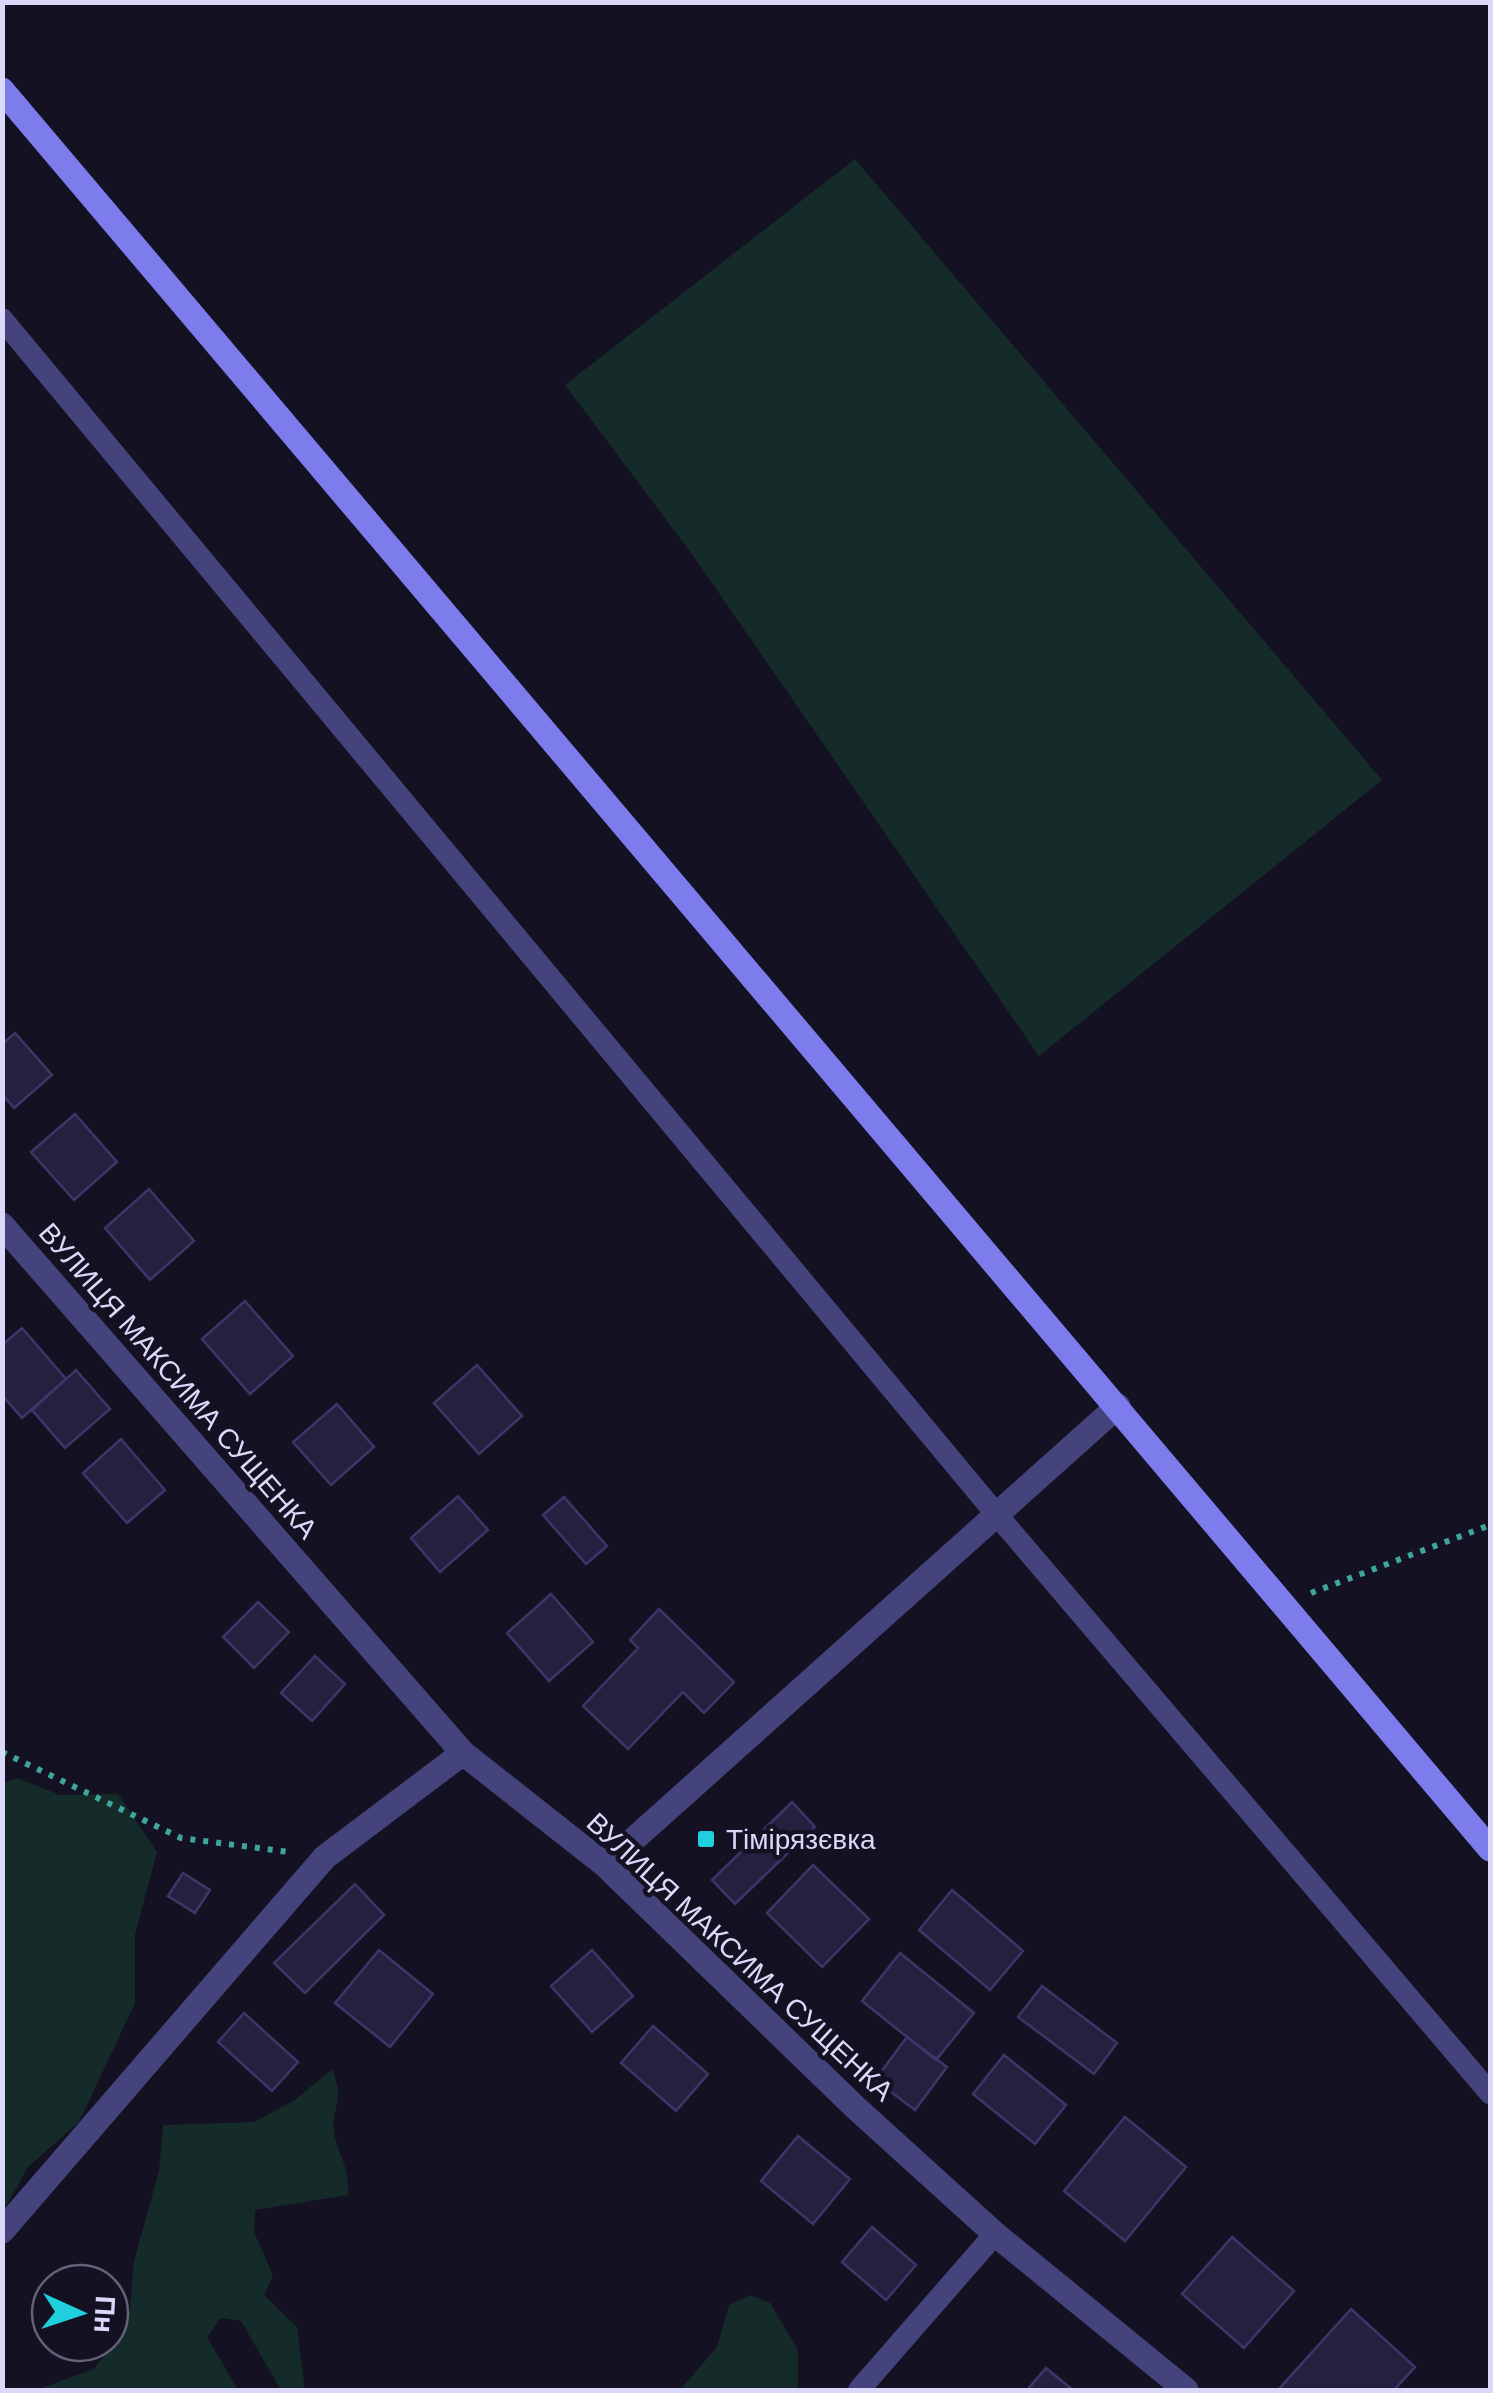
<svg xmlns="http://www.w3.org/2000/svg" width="1493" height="2393" viewBox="0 0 1493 2393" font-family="Arial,sans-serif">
	<rect width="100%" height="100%" fill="#141122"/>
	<path fill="#152b2a" d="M855,159l527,621 -343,276 -345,-499 -129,-172z
		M17,1778l43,17 58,-1 39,58 -22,82v69l-56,119 -51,45 -25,45 -1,-428z
		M332,2069c14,34 -1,36 2,63 4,25 16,32 14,63l-93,15 -1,22 19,43 -9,20 33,32 8,63h-24l-40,-69 -20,-3 -14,19 31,53h-202l58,-21 29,-39 7,-21 4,-48 25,-90 4,-46 91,-3 41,-22z
		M750,2295l20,8 28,47v40h-118l37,-43 12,-42z"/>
	<path fill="#262040" stroke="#3e3569" stroke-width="2.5" d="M15,1033l37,42 -38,33 -12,-14v-50z
		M75,1114l42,48 -43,38 -43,-48z
		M149,1189l45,52 -44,39 -45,-52z
		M245,1301l48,55 -43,38 -48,-55z
		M22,1328l44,51 -44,39 -20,-23v-50z
		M477,1365l45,51 -43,38 -45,-51z
		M76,1370l34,39 -45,39 -33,-38z
		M337,1404l37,43 -43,38 -38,-43z
		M121,1439l44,51 -38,33 -44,-50z
		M458,1496l30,34 -48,42 -29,-34z
		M564,1497l43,49 -21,18 -43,-49z
		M551,1594l42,48 -44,39 -42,-48z
		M258,1602l31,30 -35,36 -31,-31z
		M659,1609l75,73 -30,31 -21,-21 -55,57 -45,-43 55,-58 -8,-8z
		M315,1656l30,28 -33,37 -31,-28z
		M792,1802l23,25 -80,77 -23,-24z
		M813,1865l56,54 -47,48 -55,-54z
		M183,1873l27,17 -15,23 -27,-17z
		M355,1884l29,31 -79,78 -31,-30z
		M952,1890l71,61 -33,39 -71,-60z
		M379,1950l54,44 -43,53 -55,-44z
		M592,1950l41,46 -41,36 -41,-46z
		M900,1953l74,60 -38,47 -74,-59z
		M1042,1986l75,57 -23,31 -76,-57z
		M244,2013l54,49 -26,29 -54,-49z
		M653,2026l55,48 -32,37 -55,-48z
		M907,2037l40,30 -32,43 -40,-30z
		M1004,2055l62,50 -31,39 -62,-50z
		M1125,2117l61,50 -61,74 -61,-50z
		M798,2136l52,43 -37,45 -52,-43z
		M872,2227l44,38 -30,35 -44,-38z
		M1232,2237l62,54 -50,57 -62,-54z
		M1351,2309l64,58 -21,23h-116z
		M1046,2368l27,22h-46z"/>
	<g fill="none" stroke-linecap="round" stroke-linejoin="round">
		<path stroke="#3fa69e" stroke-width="6" stroke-dasharray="5 8" stroke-linecap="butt" d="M1311,1593l179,-68
			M2,1752l179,86 108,14"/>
		<path stroke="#44437b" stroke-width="22" d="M2,319l995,1196 493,578
			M859,2390l136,-156"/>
		<path stroke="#44437b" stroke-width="25" d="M2,1225l461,528 142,112 251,243 139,126 191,156
			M605,1865l513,-459
			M2,2231l323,-374 138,-104"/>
		<path stroke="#7c7ced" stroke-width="25" d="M2,90l1488,1759"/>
	</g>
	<rect fill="#1fcfde" stroke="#141122" stroke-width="4" x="696" y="1829" width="20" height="20" rx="5"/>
	<g text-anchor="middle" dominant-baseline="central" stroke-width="9" stroke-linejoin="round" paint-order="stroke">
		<g font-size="28" fill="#dbd8fa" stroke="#141122">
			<text transform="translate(178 1381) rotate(49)">ВУЛИЦЯ МАКСИМА СУЩЕНКА</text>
			<text transform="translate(740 1957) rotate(43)">ВУЛИЦЯ МАКСИМА СУЩЕНКА</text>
		</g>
		<g font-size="28" fill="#dbd8fa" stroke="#141122" text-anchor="start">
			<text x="726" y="1839">Тімірязєвка</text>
		</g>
	</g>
	<rect width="1493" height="2393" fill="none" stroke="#dbd8fa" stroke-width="10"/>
	<g transform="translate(80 2313) rotate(93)"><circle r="48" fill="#141122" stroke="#646178" stroke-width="2.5"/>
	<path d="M0-8L18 38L0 25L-18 38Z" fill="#1fcfde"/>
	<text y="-15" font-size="28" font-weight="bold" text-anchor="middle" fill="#dbd8fa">Пн</text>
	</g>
</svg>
